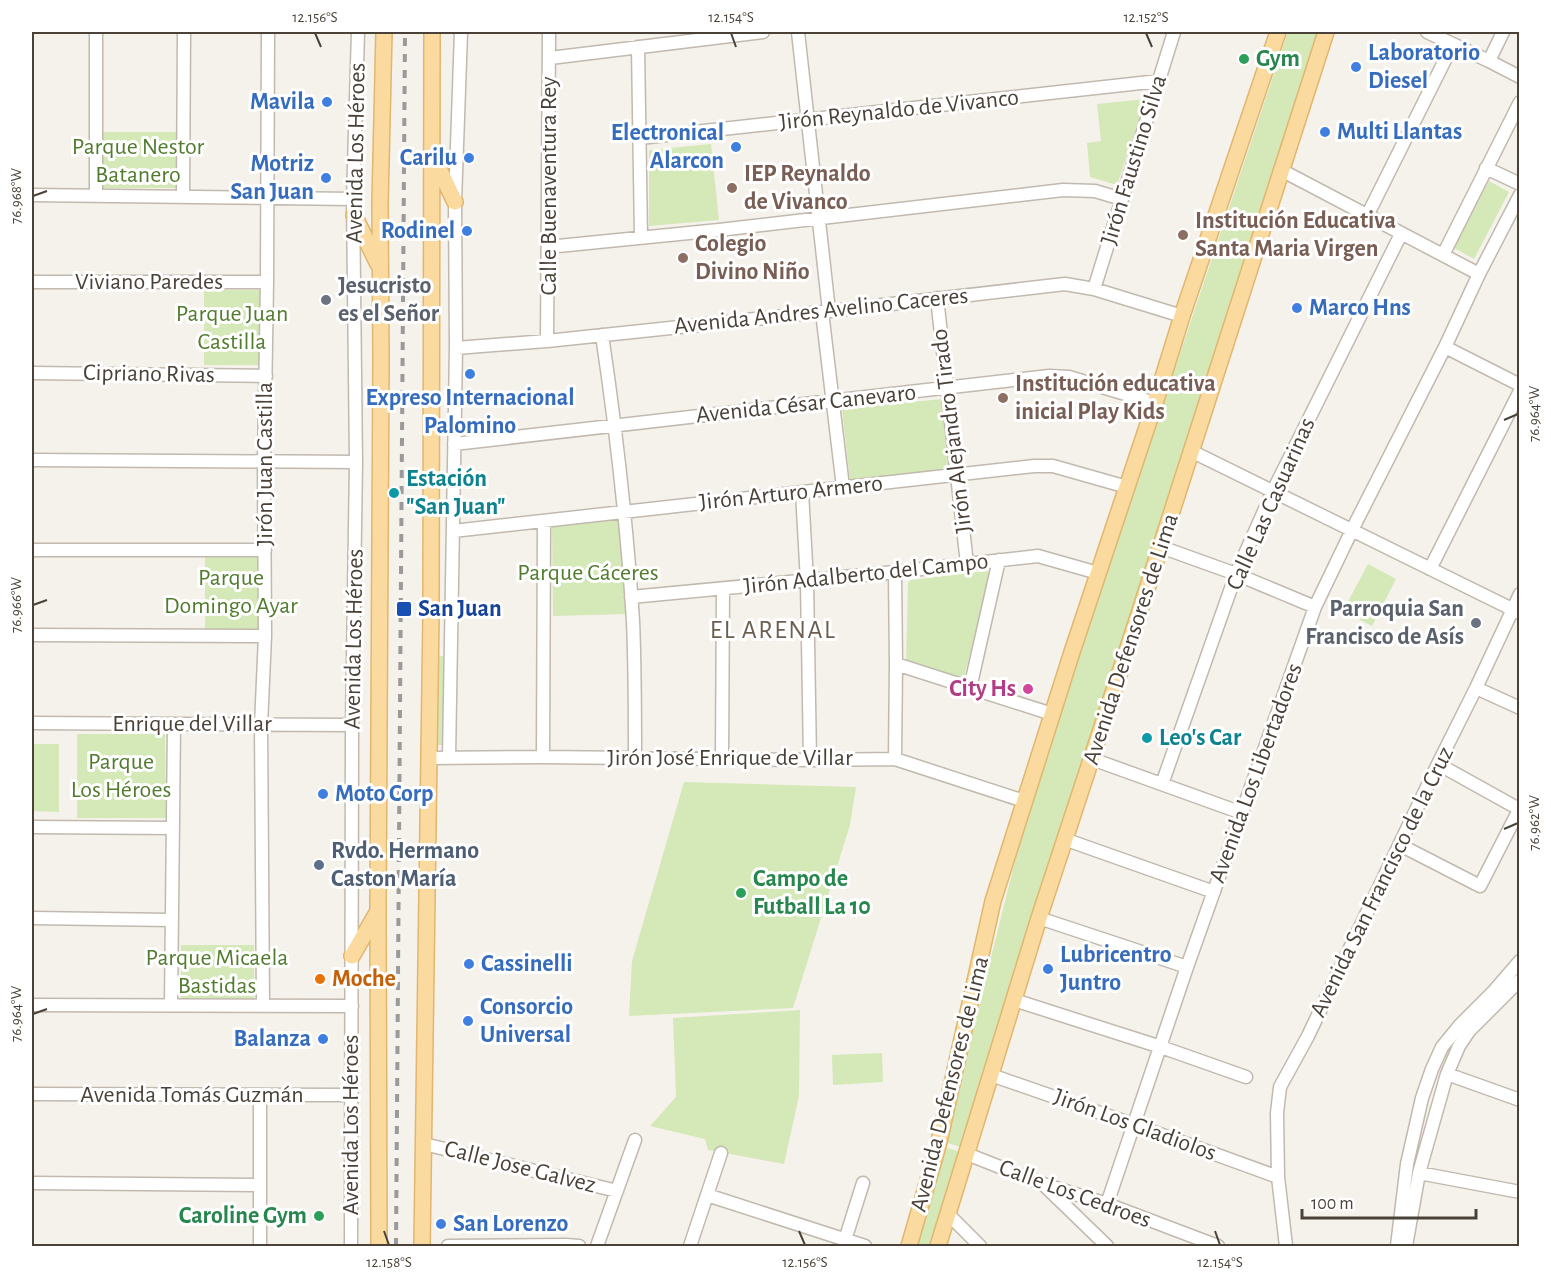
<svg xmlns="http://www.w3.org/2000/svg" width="1551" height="1278" viewBox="0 0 1551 1278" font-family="'Alegreya Sans',sans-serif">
	<rect width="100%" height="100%" fill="#f5f2ec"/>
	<path fill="#d5e8b7" d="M1288,32h32l-357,1116 -18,-6 82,-329 37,-114z
		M1146,99l-29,86 -27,-8 -3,-34 14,-2 -4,-37z
		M101,132h75v56h-75z
		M711,144l8,76 -70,6v-76z
		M1489,181l20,11 -35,67 -20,-11z
		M204,290h57l-1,75h-56z
		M942,399l8,71 -100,11 -8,-72z
		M620,520l8,94 -75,2 -1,-90z
		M205,554l52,1 1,75h-53z
		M1368,564l28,15 -24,47 -29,-15z
		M987,571l3,1 1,3 -28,105 -57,-17 2,-81 3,-2z
		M437,656h9l-1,89h-10z
		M77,734h88l1,84h-89z
		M32,744h27v68l-27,-1z
		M684,782l172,5 -6,38 -57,183 -164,8 3,-55z
		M181,945h73v54l-73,-1z
		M800,1010l-1,86 -15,68 -76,-14 -3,-11 -55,-13 26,-29 -3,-79z
		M882,1053l1,29 -50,3 -1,-30z
		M948,1148l9,3 2,3 -27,92h-16l28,-93z"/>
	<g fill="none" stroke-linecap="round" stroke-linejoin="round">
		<g stroke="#c1b9ae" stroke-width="15">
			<path id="minor" d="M96,32v164
				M798,32l31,279
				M1427,32l62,29 31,16
				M638,47l3,191
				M550,58l213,-26
				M1489,61l14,-29
				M640,138l519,-57
				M1486,168l34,16
				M1281,170l198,104
				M32,195l321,4
				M183,197l1,-165
				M1367,216l86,-172
				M548,247l171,-17 344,-40 32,1 27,8
				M1443,255l77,-153
				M32,282h235
				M1094,289l80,-257
				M937,298l30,266
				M822,312l21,175
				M602,335c14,94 25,190 31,286 2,45 2,91 2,137
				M547,341l2,-309
				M1445,347l75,38
				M456,348l91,-7 275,-29 243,-28 29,5 88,27
				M32,373l234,3
				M454,444l595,-68 20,1 86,26
				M1191,451l329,162
				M32,460l324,2
				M802,492l5,89 3,179
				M453,531l581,-65h19l74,21
				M1161,547l75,27 79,33
				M32,550h233
				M1430,569l90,-178
				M895,572l1,92 -1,95
				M631,597l264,-25 143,-16 60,17
				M32,635l233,1
				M896,664l156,50
				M970,688l29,-128
				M1476,688l44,20
				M32,723l320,2
				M543,757l1,-236
				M429,758l114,-1 267,3 85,-1 129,42
				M449,758l7,-410 -1,-146 6,-170
				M722,758l1,-169
				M1092,759l150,54
				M1438,764l81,45
				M1162,784l74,-210 37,-83 128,-257
				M32,827l141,1
				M1064,839l150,53
				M1400,845l80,41 40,-78
				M32,918l140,2
				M1039,918l148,49
				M1014,1000l147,47 85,30
				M32,1005l320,1
				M171,1005l3,-281
				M263,1005l-2,-280 4,-89 -1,-174 3,-180 1,-250
				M1447,1074l73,26
				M991,1075l144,50 143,52
				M32,1094l320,1
				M424,1144l193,47
				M967,1154l76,30 64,20 111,42
				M1419,1173l101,19
				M32,1183l228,2
				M1045,1186l62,60
				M707,1195l158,51
				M1107,1204l80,-237 128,-360 37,-77 93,-183 34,-73 41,-79
				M948,1214l32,32
				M845,1240l18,-57
				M260,1246v-151
				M351,1246l1,-521 4,-263 -3,-263 5,-167
				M448,1246l118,-1 13,1
				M597,1246l38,-106
				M690,1246l31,-93
				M1286,1246l-8,-69 -1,-64 3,-26 28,-51 130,-272 38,-76 44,-94
				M1397,1246l10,-82 15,-66 10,-29 10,-22 18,-22 34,-34 26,-30
				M1406,1246l13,-73 28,-99 12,-28 10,-15 51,-51"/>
		</g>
		<g stroke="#e1b66f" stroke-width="18">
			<path id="major" d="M433,156l22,46
				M354,215l24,49
				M352,956l26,-45
				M379,1246l-1,-335 3,-553 -1,-155 4,-171
				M422,1246l9,-631 1,-583
				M909,1246l29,-100 55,-245 79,-249 83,-249 27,-87 96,-284
				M938,1246l101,-328 98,-298 189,-588"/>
		</g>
		<use href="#minor" stroke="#fff" stroke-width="12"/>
		<use href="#major" stroke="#fbda9f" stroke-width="15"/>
		<path stroke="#9a9a9a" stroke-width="4" stroke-dasharray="8 8" stroke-linecap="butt" d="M396,1246l9,-1214"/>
	</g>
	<path fill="none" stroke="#4a4239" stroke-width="2" d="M315,33l6,14M731,33l5,14M1146,33l6,14M33,196l14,-5M1504,420l14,-6M33,605l14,-5M1504,829l14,-6M33,1014l14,-5M384,1231l5,14M799,1231l6,14M1215,1231l5,14"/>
	<g fill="#2e9e5b" stroke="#fff" stroke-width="2">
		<circle cx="1244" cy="59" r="6"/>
		<circle cx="741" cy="893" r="6"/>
		<circle cx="319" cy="1216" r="6"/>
	</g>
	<g fill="#3f7fe0" stroke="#fff" stroke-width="2">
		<circle cx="1356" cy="67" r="6"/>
		<circle cx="327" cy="102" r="6"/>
		<circle cx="1325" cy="132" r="6"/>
		<circle cx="736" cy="147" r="6"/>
		<circle cx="469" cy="158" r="6"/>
		<circle cx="326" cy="178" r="6"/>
		<circle cx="467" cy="231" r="6"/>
		<circle cx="1297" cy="308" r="6"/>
		<circle cx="470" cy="374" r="6"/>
		<circle cx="323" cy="794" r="6"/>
		<circle cx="469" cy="964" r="6"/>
		<circle cx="1048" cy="969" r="6"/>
		<circle cx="468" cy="1021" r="6"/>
		<circle cx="323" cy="1039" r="6"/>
		<circle cx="441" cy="1224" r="6"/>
	</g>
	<g fill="#8d6e63" stroke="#fff" stroke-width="2">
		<circle cx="732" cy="188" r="6"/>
		<circle cx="1183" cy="235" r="6"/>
		<circle cx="683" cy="258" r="6"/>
		<circle cx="1003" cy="398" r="6"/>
	</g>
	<g fill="#6b7280" stroke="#fff" stroke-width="2">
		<circle cx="326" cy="300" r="6"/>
		<circle cx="1476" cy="623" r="6"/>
	</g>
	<g fill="#0f9aa8" stroke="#fff" stroke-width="2">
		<circle cx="394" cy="493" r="6"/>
		<circle cx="1147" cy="738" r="6"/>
	</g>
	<rect fill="#1a4fb4" stroke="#fff" stroke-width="2" x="396" y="601" width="16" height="16" rx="3"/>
	<circle fill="#d1479c" stroke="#fff" stroke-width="2" cx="1028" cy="689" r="6"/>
	<circle fill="#5c6f8a" stroke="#fff" stroke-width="2" cx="319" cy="865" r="6"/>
	<circle fill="#e8710a" stroke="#fff" stroke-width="2" cx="320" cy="979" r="6"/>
	<g text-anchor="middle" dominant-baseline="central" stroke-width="6" stroke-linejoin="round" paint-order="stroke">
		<g font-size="24" font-weight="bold" fill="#366cbe" stroke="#fff" text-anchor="start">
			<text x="1368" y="53">Laboratorio<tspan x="1368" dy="28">Diesel</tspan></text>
			<text x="315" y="102" text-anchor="end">Mavila</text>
			<text x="1337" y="132">Multi Llantas</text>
			<text x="724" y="133" text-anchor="end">Electronical<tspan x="724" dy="28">Alarcon</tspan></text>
			<text x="457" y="158" text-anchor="end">Carilu</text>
			<text x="314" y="164" text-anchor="end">Motriz<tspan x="314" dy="28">San Juan</tspan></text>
			<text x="455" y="231" text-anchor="end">Rodinel</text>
			<text x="1309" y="308">Marco Hns</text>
			<text x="470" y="398" text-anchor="middle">Expreso Internacional<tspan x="470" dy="28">Palomino</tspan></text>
			<text x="335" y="794">Moto Corp</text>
			<text x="1060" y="955">Lubricentro<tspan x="1060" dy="28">Juntro</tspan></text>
			<text x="481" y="964">Cassinelli</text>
			<text x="480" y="1007">Consorcio<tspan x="480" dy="28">Universal</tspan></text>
			<text x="311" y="1039" text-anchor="end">Balanza</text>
			<text x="453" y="1224">San Lorenzo</text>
		</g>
		<g font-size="24" font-weight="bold" fill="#27864d" stroke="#fff" text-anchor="start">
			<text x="1256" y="59">Gym</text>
			<text x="753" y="879">Campo de<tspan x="753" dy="28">Futball La 10</tspan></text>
			<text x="307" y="1216" text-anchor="end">Caroline Gym</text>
		</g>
		<g font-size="24" fill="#4a4239" stroke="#fff">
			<text transform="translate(899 110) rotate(-6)">Jirón Reynaldo de Vivanco</text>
			<text transform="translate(356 153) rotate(-89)">Avenida Los Héroes</text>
			<text transform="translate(1134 160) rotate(-73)">Jirón Faustino Silva</text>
			<text transform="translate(549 186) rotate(-90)">Calle Buenaventura Rey</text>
			<text x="149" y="282">Viviano Paredes</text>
			<text transform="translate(821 311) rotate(-6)">Avenida Andres Avelino Caceres</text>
			<text transform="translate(149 374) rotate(1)">Cipriano Rivas</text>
			<text transform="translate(806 404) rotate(-6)">Avenida César Canevaro</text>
			<text transform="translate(952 431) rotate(-97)">Jirón Alejandro Tirado</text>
			<text transform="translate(265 464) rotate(-90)">Jirón Juan Castilla</text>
			<text transform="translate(791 493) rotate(-6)">Jirón Arturo Armero</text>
			<text transform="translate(1271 504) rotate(-66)">Calle Las Casuarinas</text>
			<text transform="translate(866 574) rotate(-6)">Jirón Adalberto del Campo</text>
			<text transform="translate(354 639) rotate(-89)">Avenida Los Héroes</text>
			<text transform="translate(1131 639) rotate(-72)">Avenida Defensores de Lima</text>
			<text x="192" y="724">Enrique del Villar</text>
			<text x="730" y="758">Jirón José Enrique de Villar</text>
			<text transform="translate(1256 773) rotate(-70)">Avenida Los Libertadores</text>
			<text transform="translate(1382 882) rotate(-64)">Avenida San Francisco de la Cruz</text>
			<text transform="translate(950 1084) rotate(-76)">Avenida Defensores de Lima</text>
			<text x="192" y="1095">Avenida Tomás Guzmán</text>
			<text transform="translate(351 1125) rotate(-90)">Avenida Los Héroes</text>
			<text transform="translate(1135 1125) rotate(20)">Jirón Los Gladiolos</text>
			<text transform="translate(520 1167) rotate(14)">Calle Jose Galvez</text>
			<text transform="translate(1075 1194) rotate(20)">Calle Los Cedroes</text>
		</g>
		<g font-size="24" fill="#517b2d" stroke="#fff">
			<text x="138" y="147">Parque Nestor<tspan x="138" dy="28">Batanero</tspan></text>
			<text x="232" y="314">Parque Juan<tspan x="232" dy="28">Castilla</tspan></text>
			<text x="588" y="573">Parque Cáceres</text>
			<text x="231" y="578">Parque<tspan x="231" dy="28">Domingo Ayar</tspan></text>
			<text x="121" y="762">Parque<tspan x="121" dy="28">Los Héroes</tspan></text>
			<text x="217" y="958">Parque Micaela<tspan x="217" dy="28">Bastidas</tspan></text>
		</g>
		<g font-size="24" font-weight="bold" fill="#785e54" stroke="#fff" text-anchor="start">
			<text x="744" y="174">IEP Reynaldo<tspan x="744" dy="28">de Vivanco</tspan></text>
			<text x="1195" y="221">Institución Educativa<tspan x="1195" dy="28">Santa Maria Virgen</tspan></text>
			<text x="695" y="244">Colegio<tspan x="695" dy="28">Divino Niño</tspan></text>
			<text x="1015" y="384">Institución educativa<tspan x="1015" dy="28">inicial Play Kids</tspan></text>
		</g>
		<g font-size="24" font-weight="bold" fill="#5b616d" stroke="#fff" text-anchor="start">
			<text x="338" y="286">Jesucristo<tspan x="338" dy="28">es el Señor</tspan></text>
			<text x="1464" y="609" text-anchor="end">Parroquia San<tspan x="1464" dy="28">Francisco de Asís</tspan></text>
		</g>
		<g font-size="24" font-weight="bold" fill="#0d838f" stroke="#fff" text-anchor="start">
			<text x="406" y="479">Estación<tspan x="406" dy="28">"San Juan"</tspan></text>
			<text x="1159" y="738">Leo's Car</text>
		</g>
		<g font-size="24" font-weight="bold" fill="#164399" stroke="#fff" text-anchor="start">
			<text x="418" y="609">San Juan</text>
		</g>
		<g font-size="24" font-weight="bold" fill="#b23c85" stroke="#fff" text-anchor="end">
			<text x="1016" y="689">City Hs</text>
		</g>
		<g font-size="24" font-weight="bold" fill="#4e5e75" stroke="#fff" text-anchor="start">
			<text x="331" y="851">Rvdo. Hermano<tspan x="331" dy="28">Caston María</tspan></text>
		</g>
		<g font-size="24" font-weight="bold" fill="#c56008" stroke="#fff" text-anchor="start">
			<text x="332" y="979">Moche</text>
		</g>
		<g font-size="26" letter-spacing="1.5" fill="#6c5f51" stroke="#fff">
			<text x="773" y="630">EL ARENAL</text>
		</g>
	</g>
	<rect width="1551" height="1278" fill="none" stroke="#ffffff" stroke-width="66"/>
	<path d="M1302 1209v9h174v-9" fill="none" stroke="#4a4239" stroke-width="3"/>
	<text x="1311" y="1209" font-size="18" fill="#4a4239" stroke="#ffffff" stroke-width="4.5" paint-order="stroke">100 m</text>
	<rect x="33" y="33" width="1485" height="1212" fill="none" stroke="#4a4239" stroke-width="2"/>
	<g font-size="15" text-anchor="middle" fill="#4a4239">
		<text x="315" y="22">12.156°S</text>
		<text x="731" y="22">12.154°S</text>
		<text x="1146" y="22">12.152°S</text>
		<text transform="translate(16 196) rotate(-90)" y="5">76.968°W</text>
		<text transform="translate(1534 414) rotate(-90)" y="5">76.964°W</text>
		<text transform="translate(16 605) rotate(-90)" y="5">76.966°W</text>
		<text transform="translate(1534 823) rotate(-90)" y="5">76.962°W</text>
		<text transform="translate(16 1014) rotate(-90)" y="5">76.964°W</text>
		<text x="389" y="1267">12.158°S</text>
		<text x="805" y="1267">12.156°S</text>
		<text x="1220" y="1267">12.154°S</text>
	</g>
</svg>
